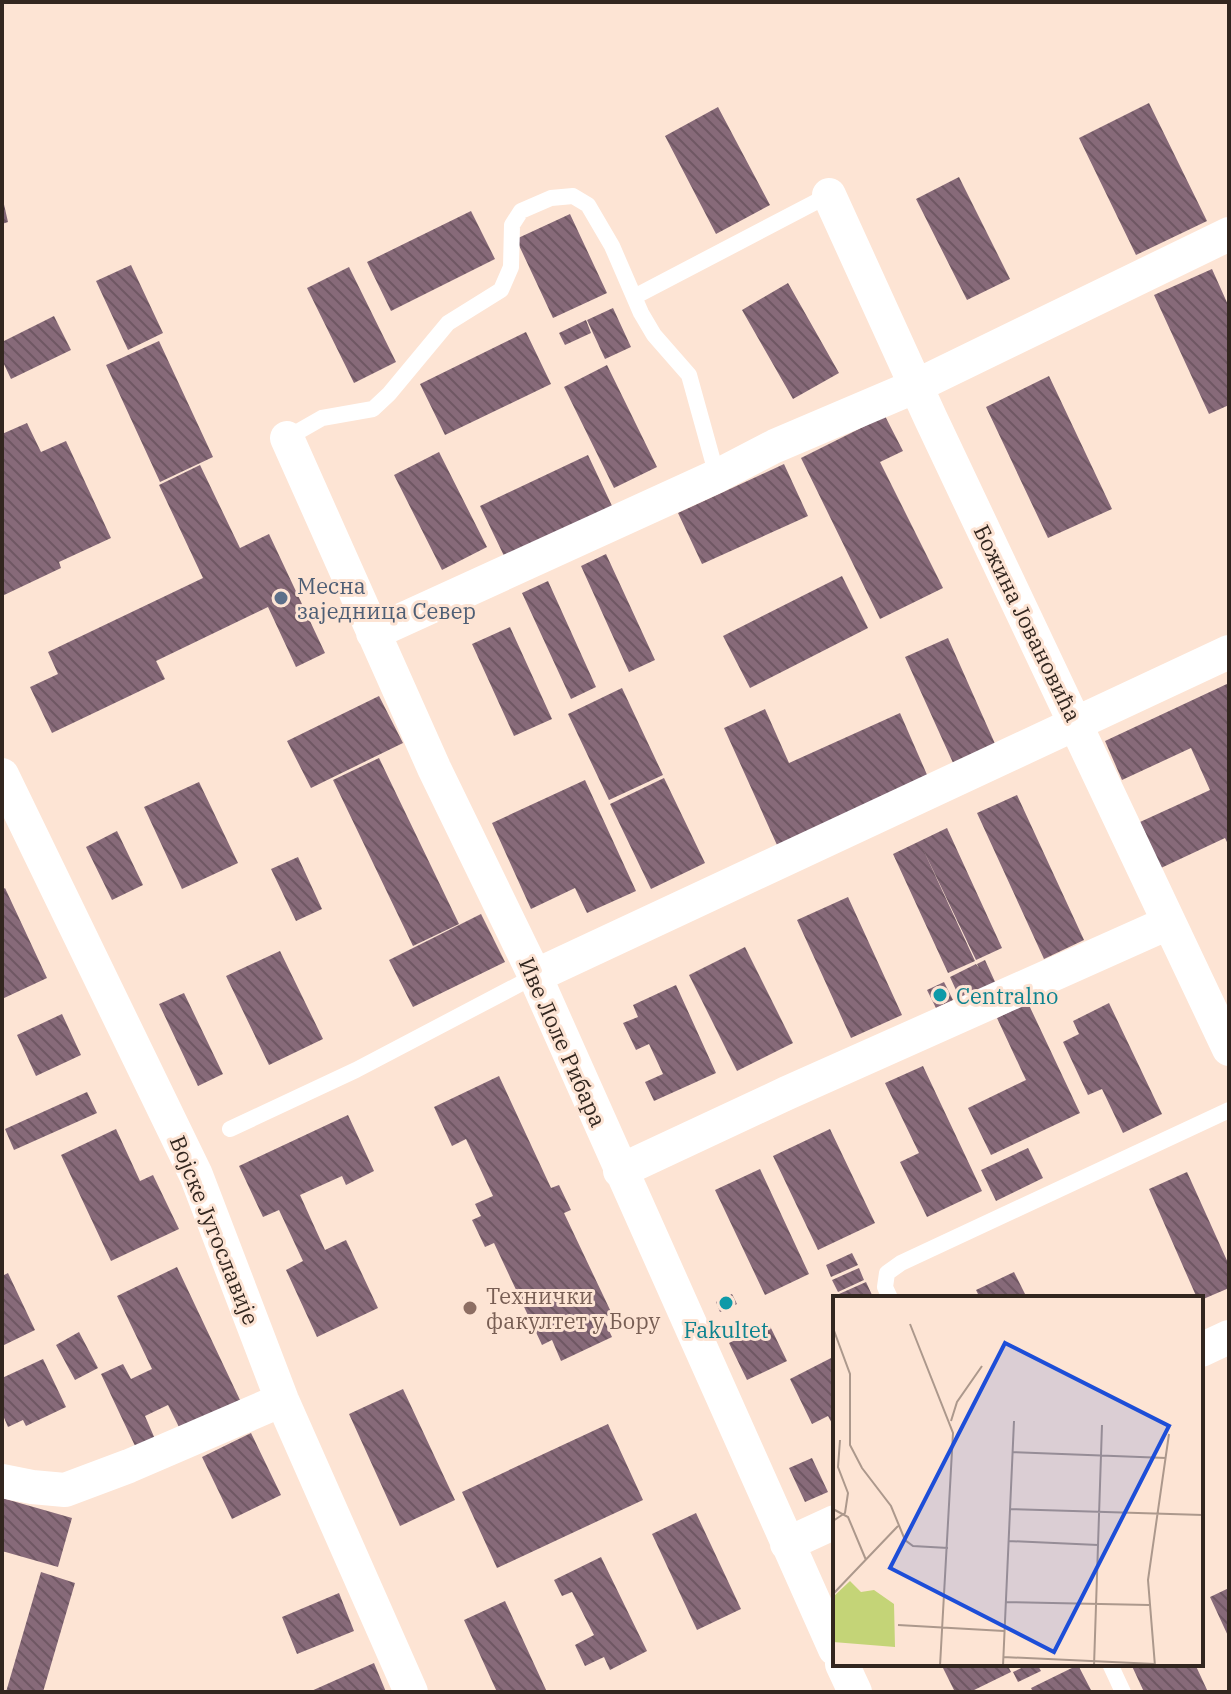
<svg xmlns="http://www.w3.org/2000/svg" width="1231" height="1694" viewBox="0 0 1231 1694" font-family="'IBM Plex Serif',serif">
	<defs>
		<pattern id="building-back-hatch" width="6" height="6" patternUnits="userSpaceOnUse" patternTransform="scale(2)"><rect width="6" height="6" fill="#876a79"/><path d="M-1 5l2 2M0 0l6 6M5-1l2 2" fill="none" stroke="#6f5763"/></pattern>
	</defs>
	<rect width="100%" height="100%" fill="#fde4d4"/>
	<path fill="url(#building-back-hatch)" d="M1149,103l58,118 -71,34 -57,-117z
		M718,107l52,98 -54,29 -51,-98z
		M959,177l51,102 -43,21 -51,-101z
		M3,200l5,22 -6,2v-23z
		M471,211l24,48 -104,52 -24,-49z
		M570,214l37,79 -54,25 -37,-79z
		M131,265l32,68 -35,17 -32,-69z
		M349,267l47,95 -42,21 -47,-95z
		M1212,269l17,38v98l-20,9 -55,-119z
		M788,283l51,90 -46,26 -51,-89z
		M613,308l18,39 -26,12 -18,-39z
		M54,316l17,34 -60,29 -9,-19v-18z
		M586,320l5,13 -26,12 -6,-12z
		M526,332l25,52 -106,51 -25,-51z
		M159,341l54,116 -53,25 -54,-117z
		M607,365l50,102 -43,21 -50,-101z
		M1049,376l63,133 -64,29 -62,-131z
		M885,416l18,35 -23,11 63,126 -63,31 -79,-161z
		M27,423l14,29 25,-11 45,97 -52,24 2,6 -59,28v-162z
		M439,452l48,95 -45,23 -48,-95z
		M588,455l25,53 -107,52 -26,-54z
		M784,464l24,52 -106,48 -24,-51z
		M200,465l40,83 29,-14 56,119 -29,14 -28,-60 -112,54 9,18 -113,54 -22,-46 28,-13 -10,-22 155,-74 -44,-93z
		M606,554l49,106 -26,12 -48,-106z
		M842,576l26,52 -118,60 -27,-52z
		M548,581l48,106 -25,12 -49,-106z
		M510,627l42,92 -38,17 -42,-92z
		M948,638l48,108 -42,19 -49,-108z
		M1229,683v163l-4,-8 -64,30 -21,-46 70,-32 -19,-42 -69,32 -17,-39z
		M622,688l41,87 -54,25 -41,-86z
		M379,696l24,47 -92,45 -24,-47z
		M765,709l24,54 111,-50 28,64 -151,68 -53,-117z
		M379,758l80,166 -46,22 -80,-166z
		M664,778l41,85 -54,26 -41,-85z
		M585,780l51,111 -49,22 -12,-25 -44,21 -39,-86z
		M199,782l39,81 -56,26 -38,-82z
		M1017,795l67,145 -40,19 -67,-146z
		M947,828l55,120 -26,12 -54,-113 53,114 -27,12 -55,-119z
		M117,831l26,54 -31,15 -26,-53z
		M298,857l24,52 -26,12 -25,-52z
		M5,888l42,90 -45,21v-109z
		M848,897l54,118 -51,23 -54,-118z
		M481,914l24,48 -92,45 -24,-47z
		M745,947l48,96 -56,28 -48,-96z
		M280,951l43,88 -54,26 -43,-89z
		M985,960l11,24 -35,17 -11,-24 26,-13 3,4 -2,-4z
		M944,982l9,18 -17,8 -9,-18z
		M676,985l40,88 -62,28 -9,-19 18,-8 -14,-30 -13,6 -13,-27 15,-6 -5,-12z
		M184,993l39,81 -25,12 -39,-82z
		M1028,1003l52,110 -89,42 -23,-47 58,-28 -29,-62z
		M1109,1003l53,111 -39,19 -21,-44 -14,6 -25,-53 16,-8 -6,-13z
		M62,1014l19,41 -45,21 -19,-41z
		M923,1066l59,125 -55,26 -27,-55 19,-9 -34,-70z
		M499,1076l52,112 8,-3 12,25 -7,3 48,101 -9,4 9,19 -51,24 -9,-21 -10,5 -48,-102 -9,4 -13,-27 9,-4 -6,-12 18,-8 -27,-57 -14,7 -18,-39z
		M87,1092l10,21 -83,37 -9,-21z
		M348,1115l26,56 -28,14 -4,-9 -42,19 25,55 21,-10 32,68 -61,29 -31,-67 17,-9 -24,-51 -16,7 -24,-51z
		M116,1129l24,52 13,-6 26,54 -68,32 -50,-106z
		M830,1129l45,94 -57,27 -45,-94z
		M1028,1148l15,30 -47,23 -15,-31z
		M760,1169l49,105 -44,21 -50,-105z
		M1187,1172l42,93v23l-28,12 -4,-2 -48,-109z
		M852,1253l6,12 -27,12 -5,-12z
		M177,1267l63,133 -60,29 -12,-24 -23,11 10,23 -19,9 -35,-74 22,-10 8,15 21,-10 -35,-73z
		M859,1268l5,12 -26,12 -6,-12z
		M1014,1272l13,26h-47l-4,-8z
		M8,1273l27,57 -33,16v-70z
		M866,1282l6,13 -7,3h-24l-2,-4z
		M732,1294l5,10 -17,8 -4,-10z
		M769,1324l18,37 -40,19 -18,-37z
		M79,1332l19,36 -23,12 -19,-35z
		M835,1356v73l-7,-13 -16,8 -22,-45z
		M43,1359l23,48 -40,19 -3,-6 -15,7 -6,-14v-35z
		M403,1389l52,111 -55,26 -51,-112z
		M608,1424l35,76 -146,68 -35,-76z
		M251,1433l30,62 -49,24 -30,-62z
		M812,1458l16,34 -23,10 -16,-34z
		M2,1498l70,20 -14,49 -56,-16z
		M696,1513l45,96 -44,21 -45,-96z
		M601,1557l46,94 -37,19 -6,-13 -19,9 -10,-21 19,-10 -22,-43 -10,4 -8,-16z
		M41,1572l34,11 -32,109h-37z
		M1229,1588v50l-19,-41z
		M339,1593l15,38 -57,23 -15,-37z
		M505,1601l42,91h-50l-33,-72z
		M374,1663l12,29h-77z
		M941,1664h66l4,8 -41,20h-15z
		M1030,1664h7l4,7 -23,11 -5,-10z
		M1131,1664h64l13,28h-64z
		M1078,1665l14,27h-59l-2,-4z"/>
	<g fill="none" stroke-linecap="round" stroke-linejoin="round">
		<path stroke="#fff" stroke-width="16" d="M634,297l195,-102
			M287,438l35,-20 51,-9 16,-15 59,-71 53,-33 10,-23 1,-42 9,-14 30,-13 22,-2 15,9 24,41 29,67 13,22 35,40 28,101
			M230,1129l126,-59 179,-94
			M890,1298l-5,-11 2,-14 14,-10 328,-153
			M1110,1664l13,28"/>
		<path stroke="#fff" stroke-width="34" d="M829,195l101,222 299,632
			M287,438l147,330 101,208 300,673
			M373,633l344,-157 58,-30 141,-60 313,-152
			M2,775l194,400 86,225 129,292
			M535,976l694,-324
			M620,1171l167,-78 381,-170
			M1201,1350l28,-13
			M2,1481l30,6 33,3 64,-24 153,-66
			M787,1544l48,-22
			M842,1664l13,28"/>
	</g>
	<circle fill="#5c6f8a" stroke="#fde4d4" stroke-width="3" cx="281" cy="598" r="8"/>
	<g fill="#0f9aa8" stroke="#fde4d4" stroke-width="3">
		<circle cx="940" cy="995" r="8"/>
		<circle cx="726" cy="1303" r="8"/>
	</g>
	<circle fill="#8d6e63" stroke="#fde4d4" stroke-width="3" cx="470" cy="1308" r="8"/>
	<g text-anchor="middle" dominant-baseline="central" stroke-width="6" stroke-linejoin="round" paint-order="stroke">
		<g font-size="22" fill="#4e5e75" stroke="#fde4d4" text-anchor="start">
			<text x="297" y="585">Месна<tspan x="297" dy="25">заједница Север</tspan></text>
		</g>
		<g font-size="22" fill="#32261f" stroke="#fde4d4">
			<text transform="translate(1028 623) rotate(64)">Божина Јовановића</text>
			<text transform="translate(563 1042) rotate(66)">Иве Лоле Рибара</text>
			<text transform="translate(215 1230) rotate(68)">Војске Југославије</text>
		</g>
		<g font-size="22" fill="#0d838f" stroke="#fde4d4" text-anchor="start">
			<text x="956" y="995">Centralno</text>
			<text x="726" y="1329" text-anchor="middle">Fakultet</text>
		</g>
		<g font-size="22" fill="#785e54" stroke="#fde4d4" text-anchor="start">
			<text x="486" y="1295">Технички<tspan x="486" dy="25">факултет у Бору</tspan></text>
		</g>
	</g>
	<g transform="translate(833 1296)">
		<rect width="370" height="370" fill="#fde4d4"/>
		<path d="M17,285l11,11 13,-2 20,14 1,43 -62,-5v-45z" fill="#c4d477"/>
		<path fill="none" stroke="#ac988c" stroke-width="2" d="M77,28l43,109 -13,233M0,32l17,46v71l12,23 29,38 14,34 8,6 35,2M118,125l6,-19 25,-36M179,156l154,6M0,213l15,8 18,43M177,213l193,6M0,225l12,-8 3,-20 -10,-26 2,-27M175,245l90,4M0,298l65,-68M172,306l144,3M65,329l106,6M170,361l152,7M170,370l11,-245M261,370l8,-241M322,370l-7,-86 21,-146"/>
		<path fill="#1d4ed8" fill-opacity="0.15" stroke="#1d4ed8" stroke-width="4" d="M172,47l164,83 -115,226 -164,-84z"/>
		<rect width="370" height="370" fill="none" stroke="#32261f" stroke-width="4"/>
	</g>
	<rect width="1231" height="1694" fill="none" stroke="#32261f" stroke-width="8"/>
</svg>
